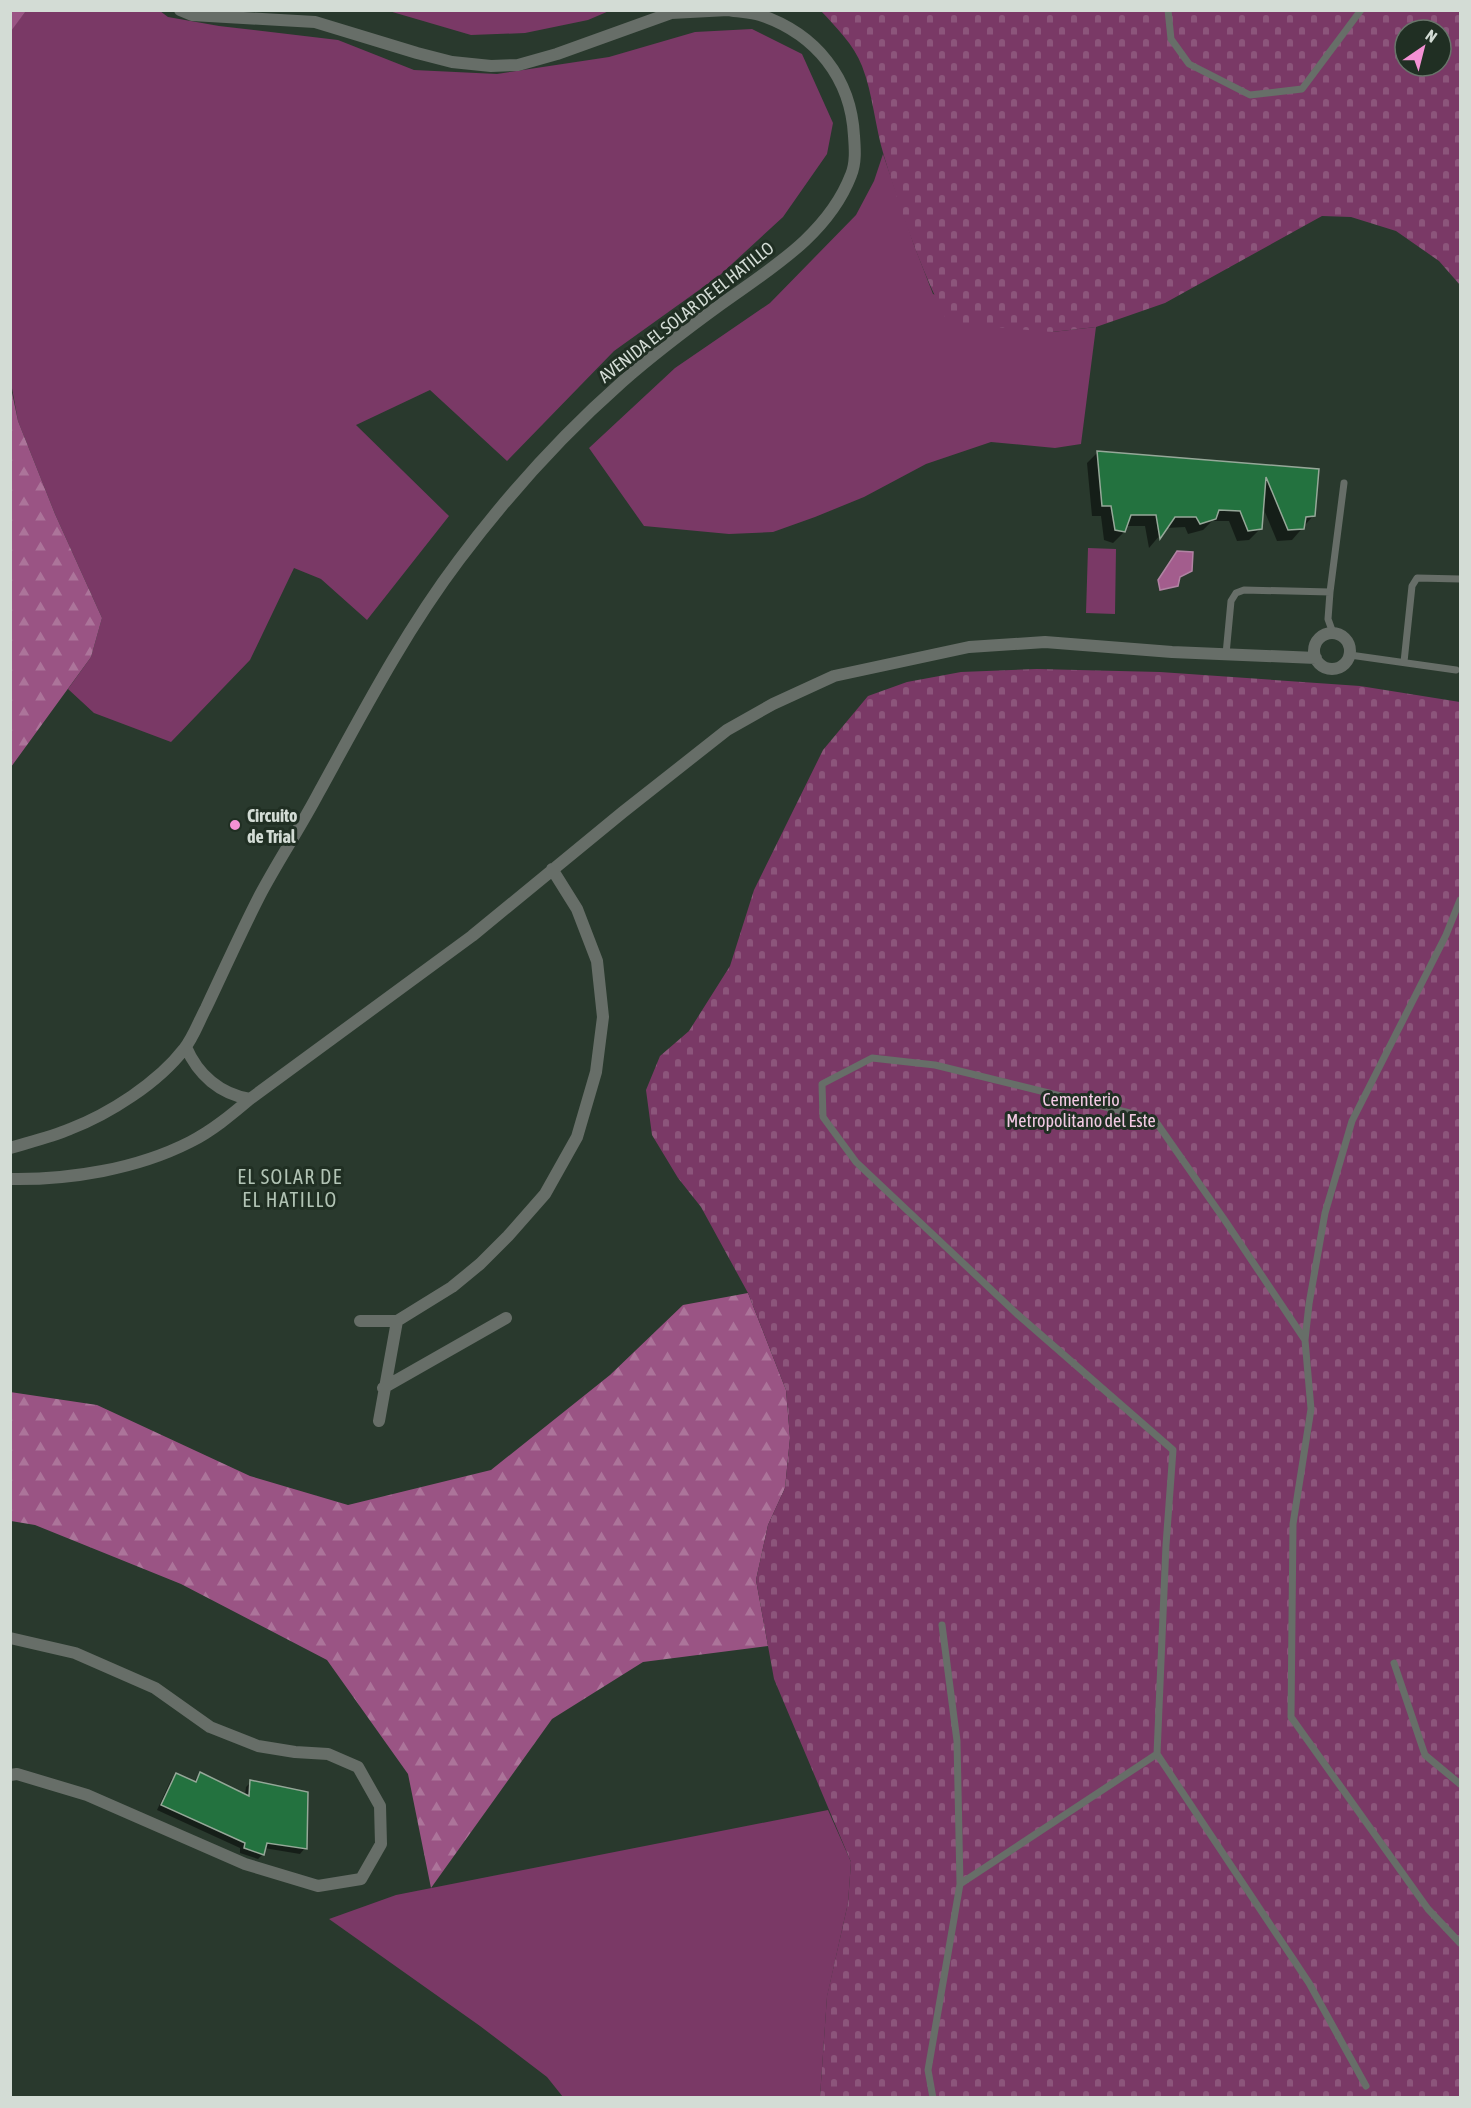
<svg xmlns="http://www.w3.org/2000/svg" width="1471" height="2108" viewBox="0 0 1471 2108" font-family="'Asap Condensed',sans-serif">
	<defs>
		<pattern id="forest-firs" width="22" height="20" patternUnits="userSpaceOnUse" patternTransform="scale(1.5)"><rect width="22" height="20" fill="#9a5484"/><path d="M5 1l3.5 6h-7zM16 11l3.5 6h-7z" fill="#ac749a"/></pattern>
		<pattern id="cemetery-stones" width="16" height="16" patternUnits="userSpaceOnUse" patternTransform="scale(1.5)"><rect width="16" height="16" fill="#7a3966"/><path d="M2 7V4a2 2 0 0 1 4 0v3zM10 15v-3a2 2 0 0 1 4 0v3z" fill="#8c557b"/></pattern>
	</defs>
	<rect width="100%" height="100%" fill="#29392d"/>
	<path fill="#7a3966" d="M26,11h134l8,6 51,9 119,14 76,30 83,4 112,-17 86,-25 57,-3 50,25 31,69 -6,31 -44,63 -63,58 -106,76 -107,110 -77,-71 -74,35 93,91 -82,104 -46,-41 -27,-11 -44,92 -79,82 -77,-29 -26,-24 23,-32 11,-39 -47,-104 -37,-93 -7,-38 -1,-352z
		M389,11l220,-1v1l-21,9 -63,13 -54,2z
		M883,154l31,91 19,49 119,38 44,-5 -15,117 -26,4 -64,-6 -65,22 -62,33 -49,20 -42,15 -44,2 -85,-8 -55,-78 86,-80 95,-65 86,-88 18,-34z
		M1088,548l28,1 -1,65 -29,-1z
		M828,1810l23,52 -3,41 -21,94 -7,100h-257l-16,-20 -67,-51 -151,-107 67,-24z"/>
	<path fill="url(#forest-firs)" d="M11,10l15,1 -15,20 -1,-20z
		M10,383l8,38 37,93 47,104 -11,39 -80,110z
		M748,1293l38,97 4,48 -5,50 -17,37 -12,55 12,66 -125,16 -91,57 -121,169 -23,-114 -81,-114 -146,-76 -146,-59 -24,-4 -1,-129 87,13 153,71 98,29 143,-35 119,-95 73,-70z"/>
	<path fill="url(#cemetery-stones)" fill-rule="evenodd" d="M821,11h639v274l-21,-24 -43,-30 -45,-14 -29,-1 -157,87 -69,24 -44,5 -104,-9c-27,-53 -47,-110 -64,-167 -9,-29 -11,-62 -22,-90 -8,-21 -26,-39 -41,-55zM1405,30h36v36h-36z
		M1037,669l123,3 200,14 100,16v1395h-640l7,-101 21,-93 3,-41 -77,-183 -18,-99 12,-55 17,-37 5,-50 -4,-48 -38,-97 -47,-86 -23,-29 -26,-43 -6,-45 14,-34 29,-25 41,-65 24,-76 69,-140 45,-54 39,-14 54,-10z"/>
	<path fill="#a35d8d" stroke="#b183a3" stroke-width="1.5" d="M1177,551l16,1 -1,19 -12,6 -2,9 -18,4 -2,-10z"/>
	<path fill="#0007" d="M1098,452l220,18 -5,46 -21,24 -15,1 -15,-36 -2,24 -11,11 -12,1 -8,-20h-17l-9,9 -15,4 -3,-7 -19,1 -17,20 -4,-22h-19l-2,6 -11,11 -9,-3 -3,-24h-9l-5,-53z
		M200,1773l45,22 1,-8 5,-5 54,66 -5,6 -36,-6 -1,6 -5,5 -18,-6v-5l-83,-38 14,-30 5,-5 17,8z"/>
	<path fill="#23723f" stroke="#96a899" stroke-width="1.5" d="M1097,451l222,18 -4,47 -9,1 -2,12 -16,1 -22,-53 -4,52 -14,2 -8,-20 -21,-1 -3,9 -16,5 -4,-7h-21l-15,22 -4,-24h-25l-6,17 -10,-2 -4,-24h-9z
		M200,1772l49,24 1,-16 58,12 -1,57 -40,-6 -3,12 -20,-7 1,-5 -84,-38 15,-32 20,9z"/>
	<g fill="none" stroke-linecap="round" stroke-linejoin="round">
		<path stroke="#676e68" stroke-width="7" d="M1168,10l3,29 18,25 61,31 52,-6 59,-79
			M1333,633l-5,-14 2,-27 14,-109
			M1226,654l5,-53 5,-8 8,-3 86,2
			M1350,655l106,15
			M1404,662l8,-76 5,-8 43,1
			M1305,1340l4,-36 16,-91 27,-92 94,-186 14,-35
			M942,1625l15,116 3,143 197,-130 9,-209 7,-95 -156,-136 -161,-152 -33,-45 -1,-33 50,-26 63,7 219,54 72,103 79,118 6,69 -18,115 -2,193 137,192 32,34
			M1394,1663l31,92 35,29
			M1157,1754l152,229 57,103
			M933,2098l-5,-28 32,-186"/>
		<path stroke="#676e68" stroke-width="12" d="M180,10l12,5 123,7 102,31 35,9 39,4 27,-1 39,-11 114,-41 57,-3
			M1314 651a18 18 0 1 1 36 0a18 18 0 1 1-36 0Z
			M186,1047c12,28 34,47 64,52
			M10,1148c20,-6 41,-11 60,-19 39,-15 88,-46 114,-80 9,-11 15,-28 22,-41 18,-38 35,-76 54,-113 18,-34 40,-67 58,-101 44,-80 86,-161 141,-234 48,-64 103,-125 163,-178 32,-28 65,-53 98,-77 50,-36 108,-70 131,-130 5,-12 4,-26 3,-39 -3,-58 -38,-102 -94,-121 -9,-3 -21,-3 -31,-5
			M10,1179c60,1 127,-10 180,-37 22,-11 41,-27 60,-43l222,-163 151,-124 104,-82 46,-26 61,-28 135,-29 76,-5 127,10 144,6
			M360,1321h37l55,-34 28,-23 28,-28 37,-42 32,-57 19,-65 7,-55 -6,-56 -20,-52 -25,-40
			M383,1388l123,-70
			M379,1421l18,-100
			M10,1638l65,15 80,35 55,39 48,19 37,6 33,2 30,13 22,39 1,38 -20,35 -43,7 -73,-22 -158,-69 -70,-21 -7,1"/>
	</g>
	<circle fill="#f491d4" stroke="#202f23" stroke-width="2" cx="235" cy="825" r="6"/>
	<g text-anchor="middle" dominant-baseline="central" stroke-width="6" stroke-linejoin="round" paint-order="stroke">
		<g font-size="18" fill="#d3dcd5" stroke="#202f23">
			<text transform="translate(686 312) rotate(-38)">AVENIDA EL SOLAR DE EL HATILLO</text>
		</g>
		<g font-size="18" font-weight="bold" fill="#d3dcd5" stroke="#202f23" text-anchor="start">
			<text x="247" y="815">Circuito<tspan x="247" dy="21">de Trial</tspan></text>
		</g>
		<g font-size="18" fill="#f3cae4" stroke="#202f23">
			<text x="1081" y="1099">Cementerio<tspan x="1081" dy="21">Metropolitano del Este</tspan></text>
		</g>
		<g font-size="20" letter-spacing="1.5" fill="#b2c4b5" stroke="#202f23">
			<text x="290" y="1176">EL SOLAR DE<tspan x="290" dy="23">EL HATILLO</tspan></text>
		</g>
	</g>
	<rect width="1471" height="2108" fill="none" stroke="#d3dcd5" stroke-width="24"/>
	<g transform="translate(1423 48) rotate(35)"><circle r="28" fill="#202f23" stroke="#68746a" stroke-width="1.5"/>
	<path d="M0-4.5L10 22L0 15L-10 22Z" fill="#f491d4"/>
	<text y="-9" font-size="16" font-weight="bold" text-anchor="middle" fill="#d3dcd5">N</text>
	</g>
</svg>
